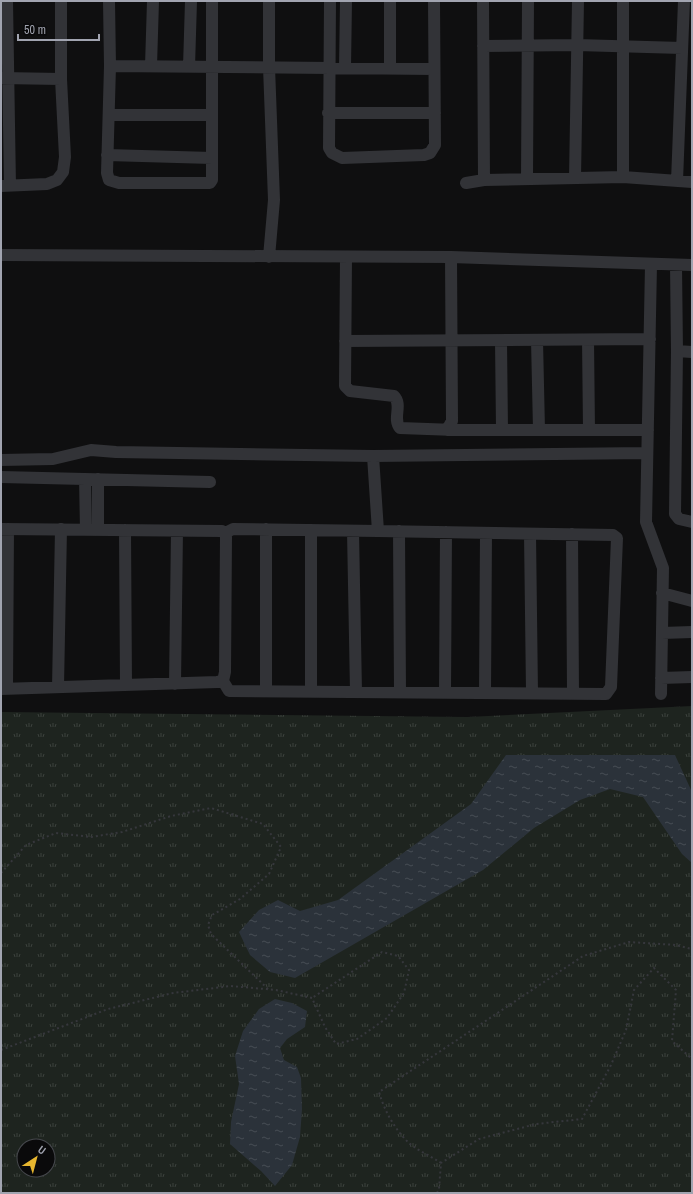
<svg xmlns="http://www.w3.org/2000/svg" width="693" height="1194" viewBox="0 0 693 1194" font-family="'Archivo Narrow',sans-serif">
	<defs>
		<pattern id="grass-tufts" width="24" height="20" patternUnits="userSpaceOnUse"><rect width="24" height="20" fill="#1e241f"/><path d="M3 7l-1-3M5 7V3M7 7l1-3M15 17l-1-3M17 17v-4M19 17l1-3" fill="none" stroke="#3c413d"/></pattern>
		<pattern id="water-ripples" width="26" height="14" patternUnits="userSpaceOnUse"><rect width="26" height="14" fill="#2b323a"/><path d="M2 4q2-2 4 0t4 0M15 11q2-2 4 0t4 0" fill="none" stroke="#474d54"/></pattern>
	</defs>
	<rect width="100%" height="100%" fill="#0f0f10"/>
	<path fill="url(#grass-tufts)" fill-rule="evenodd" d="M692,706v487h-691v-481l466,5zM24,1146h24v24h-24z"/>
	<path fill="url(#water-ripples)" d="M506,755h169l17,37v71l-10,-9 -39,-57 -33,-8 -30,11 -46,28 -51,42 -188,108 -25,-6 -20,-17 -11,-23 20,-22 19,-10 22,11 38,-11 133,-96z
		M275,999l17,4 15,8 -2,16 -18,12 -7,9 4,12 13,7 4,11 1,31 -2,28 -8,28 -17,21 -14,-15 -31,-27 1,-22 8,-38 -4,-28 8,-25 16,-22z"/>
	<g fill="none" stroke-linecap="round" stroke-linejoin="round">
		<path stroke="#36373c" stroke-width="2" stroke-dasharray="2 3" stroke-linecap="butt" d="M1,873l25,-28 30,-12 35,4 31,-5 49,-16 40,-8 52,16 18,23 -12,27 -29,25 -28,16 -4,10 3,9 57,55
			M1,1050l107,-41 65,-16 58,-7 45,4 36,8 13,29 11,17 21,-5 30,-21 17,-25 5,-23 -11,-14 -16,-4 -70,46
			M441,1163c-10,-7 -23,-12 -32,-20 -14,-13 -25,-33 -30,-51l204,-136 46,-14 47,3 16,4
			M437,1193l2,-4 2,-26 38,-24 57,-15 46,-5 29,-54 15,-35 8,-40 20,-22 22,22 -4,51 20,18"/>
		<path stroke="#323337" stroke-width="12" d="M7,1l3,185
			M109,1l1,65 -3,107 2,7 10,3h91l2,-3v-179
			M330,1l-1,147 3,5 10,5 82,-3 6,-2 5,-8 -1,-144
			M623,1v176
			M483,46l94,-1 105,3
			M110,66l324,3
			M151,66l2,-65
			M189,67l2,-66
			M345,68l1,-67
			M390,68v-67
			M1,78l60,1
			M328,113h107
			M109,115h102
			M107,155l105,3
			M575,178l3,-177
			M527,179l1,-178
			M484,180l139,-3 69,5
			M677,181l7,-180
			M466,183l18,-3 -1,-179
			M1,186l46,-2 10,-4 6,-8 2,-15 -4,-78v-78
			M1,255l450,2 241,8
			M269,257l5,-57 -5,-133v-66
			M346,258l-1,128 5,5 44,5c9,9 -2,23 6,32l55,2h193
			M651,265l-5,257 17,46 -2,126
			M676,265l1,86
			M537,340l2,90
			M588,340l1,90
			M345,341l305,-2
			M501,341l1,89
			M692,352l-15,-1 -2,163 4,5 13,3
			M447,430l5,-9 -1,-164
			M1,460l52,-1 38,-9 25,2 257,4
			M1,477l209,5
			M85,479l1,51
			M1,529l221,2 3,2 1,4 -1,135 -2,9 -6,1 -216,7
			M266,529v162
			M98,530v-51
			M125,530l1,155
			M311,530v161
			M353,531l3,161
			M399,531l1,161
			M225,533l8,-4 145,2
			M530,534l2,159
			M572,534l1,159
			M662,593l30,8
			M662,633l30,-1
			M661,678l31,-1
			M223,681l6,10 377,3 5,-7 6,-149 -4,-3 -235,-4 -5,-75 274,-3
			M175,684l2,-153
			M58,687l3,-158
			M7,688l1,-159
			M445,692l1,-160
			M485,693l1,-160"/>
	</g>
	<rect width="693" height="1194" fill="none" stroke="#a1a4b0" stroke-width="4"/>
	<g transform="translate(36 1158) rotate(36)"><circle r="19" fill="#0a0a0b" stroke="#46484d"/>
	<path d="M0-3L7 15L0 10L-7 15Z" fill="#e8b72f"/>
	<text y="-6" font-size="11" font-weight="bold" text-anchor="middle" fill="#a1a4b0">U</text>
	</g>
	<path d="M18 34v6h81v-6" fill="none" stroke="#a1a4b0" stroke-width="2"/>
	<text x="24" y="34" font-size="12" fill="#a1a4b0" stroke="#0a0a0b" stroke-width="3" paint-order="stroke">50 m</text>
</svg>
